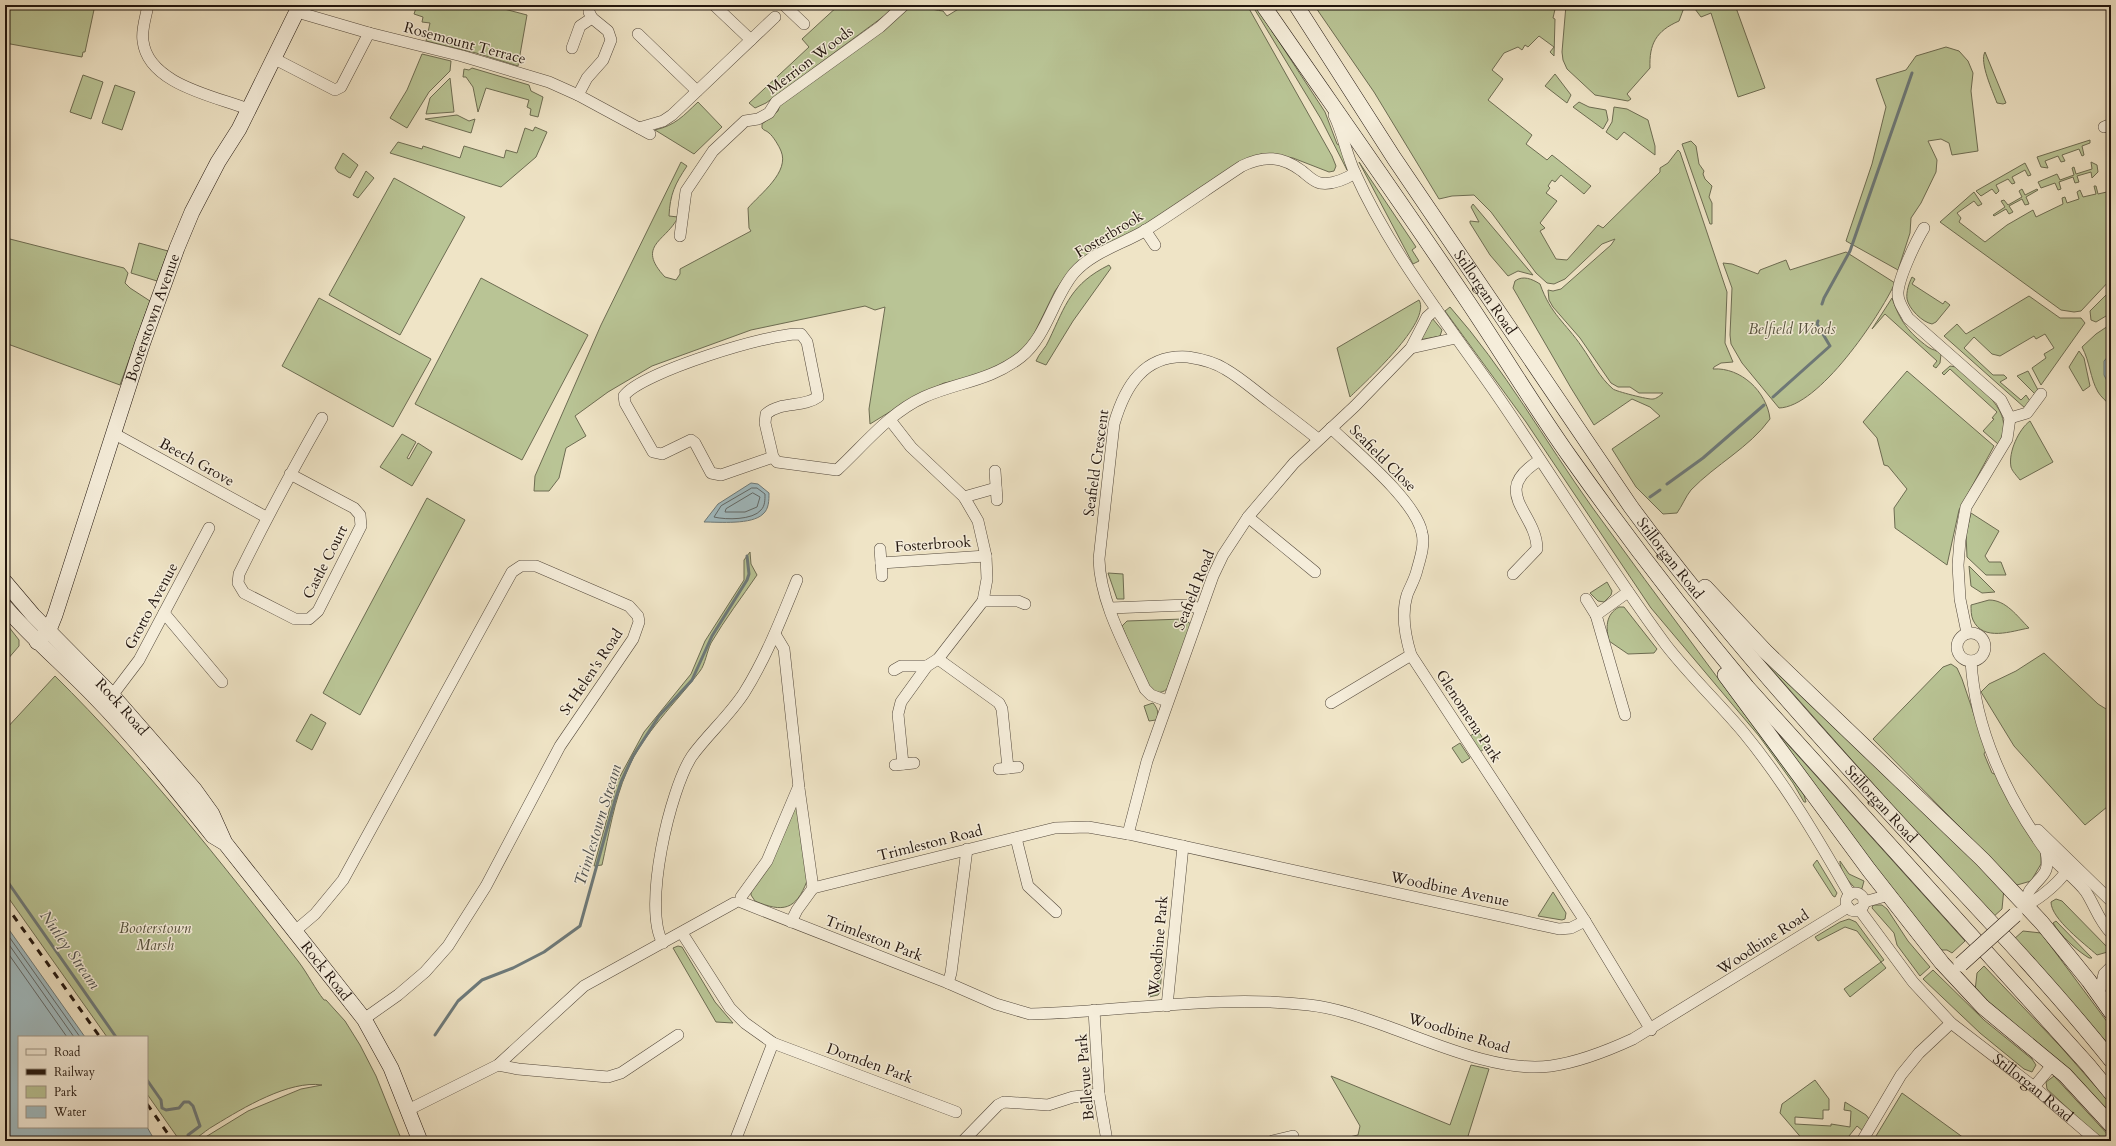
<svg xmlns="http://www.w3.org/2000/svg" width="2116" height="1146" viewBox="0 0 2116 1146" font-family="Cardo,serif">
	<rect width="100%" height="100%" fill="#efe4c6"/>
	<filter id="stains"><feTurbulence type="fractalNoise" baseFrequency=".005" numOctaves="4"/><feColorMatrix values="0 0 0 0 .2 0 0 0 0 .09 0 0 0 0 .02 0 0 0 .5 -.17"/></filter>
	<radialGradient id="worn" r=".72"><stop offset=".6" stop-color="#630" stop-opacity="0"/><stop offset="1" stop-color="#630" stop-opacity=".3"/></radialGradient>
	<path fill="#b9c495" stroke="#6d6c52" d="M5,5h90l-10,47h-2l-1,5 -77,-14z
		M417,5h48l11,4 13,-4 38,10 -9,51 -42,-13 -50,-12 4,-18 -8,-1 1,-5 -9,-3z
		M839,5h60l-133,98 -11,5 -6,-5 60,-56 -7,-8z
		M911,5c13,0 20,5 32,6l4,5 18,-11h282l85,151 4,10 -2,5 -5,1 -36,-14 -32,-4 -194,120 -12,17 -23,47 -14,17 -36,21 -38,7 -30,14 -44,27 -1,-15 16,-102 -10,3 -10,-4 -114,24 -99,36 -44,26 -33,24 11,20 -20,12 -7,30 -10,13h-15l1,-15 66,-151 80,-163 6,4c-12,18 -17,28 -18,50l9,1c-11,24 -43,28 -13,60l11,3 4,-6v-5l71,-38 -2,-3 -1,-20c12,-14 42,-36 33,-57 -2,-5 -8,-15 -12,-18 -3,-3 -5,-2 -7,-5v-4l16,-13 3,-10 122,-88z
		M1252,5l5,3 68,104 12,32 4,2 6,24 -26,-51z
		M1314,5h242l-3,13 2,1 -1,37 -4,-4 4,-5 -15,-11 -11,11 -3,-2 -3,5 -4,-3 -14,6 -12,17 11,9 -15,21 44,35 -6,9 21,16 5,-5 39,31 -7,8 -23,-19 -6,7 -3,-2 -4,6 2,2 -4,5 11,8 -17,22 5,5 -5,3 16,28 11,1 31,-35 5,3 57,-56v-4l8,-5 10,-13 2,2 47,140 -2,51 8,19 -12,1 -7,4 -1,2c28,-2 54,23 57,50 -21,29 -54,45 -79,71 -5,6 -9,16 -14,23l-14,1 -27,-27 -24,-38 48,-33 -10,-9 -18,-8 -38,26 -23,-37 -58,-100 2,-7c8,-6 17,-2 25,3 11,31 25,38 42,63 10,14 17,30 31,42 2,2 36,11 40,10 3,0 8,-4 10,-6h-24l-9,-6h-12l-7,-4 -31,-45 -27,-31 -4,-7 -1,-10 5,1 8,-2 50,-44 4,-6 -13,5 -37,35 -11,5 -7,-1 -11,-10 -45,-61 -17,-17 -22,1 -13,3 -65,-107z
		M1566,5h119l-6,16c-23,10 -30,23 -29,47l-23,26 4,5 -3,2 -33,-6 -28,-26 -4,-9 -1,-8z
		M1692,5h43l30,83 -27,9 -27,-84 -10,4z
		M1946,47l13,4 9,10 5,12 -2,18 7,60 -26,4 -3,-12 -8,-4 -13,2 9,19 -1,12 -15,31 -10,15 -1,15 -12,37 -52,-29 26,-77 14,-57 -10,-28 30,-9 10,-14z
		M1985,52l21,51 -3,1 -6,-1c-4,-11 -18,-41 -12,-51z
		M422,54l29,7 -1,10 -21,21 -22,36 -17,-10 17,-28z
		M472,68l57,17 2,6 12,6 -5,20 -8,-2 1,-6 -4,-2 2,-7 -43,-12 -8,24 -5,-25 -7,-10h-3l1,-8 5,1z
		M1555,74l16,21 -4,8 -22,-17z
		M83,75l20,7 -12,37 -21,-7z
		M450,78l4,34 -28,2 4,-16z
		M115,85l20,7 -13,38 -20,-7z
		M698,102l24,25 -28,27 -39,-24c21,-5 28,-14 43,-28z
		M1579,102l10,5 17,3 2,10 -5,9 -30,-22z
		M1614,107l13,2 21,11 7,26v9l-31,-23 -7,8 -11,-8 6,-10z
		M457,115l12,6 6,-2 -4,14 -46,-14z
		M535,127l12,5 -11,25 -35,30 -111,-34 8,-11 24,7 1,-3 37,12 4,-12 40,12 2,-8 11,3 8,-25 8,3z
		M2090,140v3l-8,3 2,9 -2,1 -3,-7 -17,6 3,6 -4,1 -3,-6 -13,5 3,7 -7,-1 -4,-10z
		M1691,141l5,5 3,18 5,7 -1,3 2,5 7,7 -3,11 3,6v21h-2l-28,-80z
		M343,153l15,12 -8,13 -12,-6 -3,-4z
		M1359,162l57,85 -4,3 7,11 -6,3z
		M2091,162l6,3 1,7 -6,6 -1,-6 -14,4 2,6 -4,1 -2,-6 -14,5 2,7 -3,1 -3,-7 -14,5 -3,-6 19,-8 3,6 14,-5 -2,-7 2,-1 2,7 16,-5z
		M2025,163l6,12 -3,1 -3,-6 -13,7 3,6 -3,1 -4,-5 -12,6 3,6 -3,3 -4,-5 -11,7 -5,-5z
		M366,171l8,7 -16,20 -5,-3z
		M394,178l71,39 -65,118 -71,-40z
		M2094,186h2l2,8 13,-3v88l-30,32 -7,1 -13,-2 -121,-88 34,-30 8,12 -4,2 -4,-5 -17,12 4,5 -2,4 26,20 22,-17 26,-15 3,7 27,-13 -1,-6 3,-1 2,6 12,-4 -2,-7 3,-2 3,7 13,-3z
		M2022,189l3,6 12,-6 1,1 -12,7 3,7 -4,1 -3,-6 -13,7 4,6 -4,2 -3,-5 -12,7 -1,-1 12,-8 -4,-6 3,-1 4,5 14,-8 -3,-6z
		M1473,204l60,71 -15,-4 -10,5 -18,-21 -20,-32v-2l9,1 -8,-15z
		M6,238l118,30 4,5 -3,10 5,5 20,13 -30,84 -115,-42v-65l3,-14 -3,-11z
		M139,243l29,8 -11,30 -26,-8z
		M1846,252l49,31c-16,34 -76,124 -116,125l-37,-45 -11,-19 -1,-9 2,-47 -9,-25 9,1 26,10 2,-4 26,-10 4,10z
		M1109,265l2,3 -38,53 -27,44 -10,-4c3,-8 10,-13 13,-21 17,-36 22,-56 60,-75z
		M1912,277l3,2 -3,5 31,20 2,-3 5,4 -14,17 -4,2c-10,-2 -23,-15 -25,-25 -1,-7 2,-16 5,-22z
		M481,278l107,57 -66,125 -107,-56z
		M2111,290v23l-15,9 -5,-2 -1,-9z
		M2029,296l31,22h21l4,5 -44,62 -9,-17 14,-10 -2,-4 10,-6 -9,-14 -9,5 -2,-3 -34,20 -8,-2 -18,-17 -10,11 29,27h11l3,3 -7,4 21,18 5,-5 4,6 -5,7 -81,-72 13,-12 9,10z
		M319,298l112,61 -38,68 -111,-61z
		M1892,298c8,23 16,34 36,49 4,3 9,3 13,7l-1,9 -4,5 -3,-2 4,-5 -52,-47 -13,15z
		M1419,300c13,22 -54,82 -69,97l-13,-49z
		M1450,307c54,61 95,134 142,200 70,97 142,192 212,288l2,7h-2l-11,-19 -34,-47 -108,-128 -125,-186 -81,-111z
		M1432,318l10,12 -2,6 -21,4z
		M2111,324v82c-4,-4 -10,-9 -13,-14 -8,-14 -8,-30 -16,-45l14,-13z
		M2079,351l5,7 6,28 -7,5 -14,-24z
		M1950,366l6,1c21,19 63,45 42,77l-15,-13 11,-12 -2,-1 5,-6 -47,-43 -6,6 -2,-2z
		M1907,371l87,75 -35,64 -12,55 -52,-37 -1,-20 13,-19 -19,-23 -4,-1 -7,-27 -14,-16z
		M2028,371l10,19 -3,4 -18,-18z
		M2030,421l23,41 -33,18c-3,-4 -8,-9 -9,-13 -3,-15 8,-38 19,-46z
		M402,434l14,8 -9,16 2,1 9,-16 14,9 -20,34 -32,-19z
		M427,498l38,22 -105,195 -37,-22z
		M1971,513l28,18 -14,25 4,6h12l5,13h-20l-19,-18 -1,-23z
		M750,552l1,12 6,11c-15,22 -32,44 -46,68 -4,8 -6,22 -11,28 -24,32 -57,62 -73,100 -13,30 -18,63 -25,94l-8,1 23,-84 27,-50 47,-58 14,-33 39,-61v-20z
		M1969,566l26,26 -13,1 -11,-7z
		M1108,573l15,1 1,25h-7z
		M1607,582l5,9 -1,4 -7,7 -6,-1 -8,-8z
		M1989,600c17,0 28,16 40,28 -17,3 -46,14 -56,-8 -2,-4 -2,-11 -2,-15z
		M1619,607h5l33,42 -3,4 -26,1 -19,-13c-3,-13 -4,-26 10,-34z
		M1183,619l8,5 -24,65c-7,6 -12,3 -19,-2l-26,-61 5,-5z
		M5,622l14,18v6l-12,14 -2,-1z
		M1757,653l247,235 -2,21 -10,9z
		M2044,653l54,51 13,8v87l-4,8 -22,18 -71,-79 -33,-54 8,-8 27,-13z
		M1951,664l6,4 5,11 24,71 -2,4 8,19 5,2 10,24 34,50v15l-10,17 -14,4 -144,-146 70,-72z
		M55,676c89,88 167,187 243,285 10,13 17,28 26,39h2l19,21 15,24 16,31 26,65h-203l49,-30 53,-22 21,-4c-33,-5 -79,23 -107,40 -16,9 -16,16 -35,16l-33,-47v-57h-40l-102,-144v-163z
		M1745,697l220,244 -13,12 -5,-3h-10z
		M1153,703c5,6 6,10 3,17l-7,1 -5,-15z
		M311,714l15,9 -14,27 -16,-9z
		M1478,731l10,15 -8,6 -10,-16z
		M1460,743l10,15 -8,5 -10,-15z
		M797,799l10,82c-11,29 -24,32 -52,20l-4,-6v-5l19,-27 9,-17z
		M1817,860l20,33 -2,4 -2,-1 -20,-31z
		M1840,861l9,13 15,7 -3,11c-9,-4 -22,-22 -21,-31z
		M1553,892l13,21 -1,6 -3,1 -24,-4z
		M2056,899l6,2 49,50 -14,4c-12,-11 -46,-36 -46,-53z
		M1873,905h9l5,4 21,32 22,26 -10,9 -23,-31 -3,-12 -22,-25z
		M1849,919l7,3 28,38 -3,2 5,6 -36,29 -6,-8 37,-27 -24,-31 -12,-4 -27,14 -3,-4 25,-15z
		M2056,921l36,37h-3c-13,-8 -28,-22 -36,-35z
		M2023,931l18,2 70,94v20l-98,-107z
		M678,946l4,1 33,55 18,21 -17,-1 -43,-74z
		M1160,958h3l-3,34 -2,3 -9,2 8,-8z
		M1984,966l76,80 51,58v13l-136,-126 2,-18z
		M1933,970l51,50 48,39 4,6 -4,7 -8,-3 -44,-36 -57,-54z
		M1471,1065l18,4 -21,67 12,5h-148l26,-6 2,-9 -29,-50 119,49z
		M2054,1076l57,62v3h-8l-56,-52 -1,-7z
		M1815,1080l14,19v11h-6v9l-28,-2v7l36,2v-2l19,3 1,-16 -7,-1 1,-8 21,13 4,5 -6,12 -7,-6 -12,15h-41l-24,-28 2,-9z
		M1902,1093l66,48h-95z"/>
	<path fill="#a0bbc1" stroke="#6d7979" d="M2111,353v36l-7,-14v-14z
		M751,483l7,1 11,9c0,7 0,16 -6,21 -11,11 -44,8 -59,8l14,-18z
		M5,924l80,113h-66v90h128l8,14h-150z"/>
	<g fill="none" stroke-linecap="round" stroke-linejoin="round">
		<path stroke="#606868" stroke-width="1" d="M752,488h5l8,6c0,6 0,12 -4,16 -8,10 -35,10 -47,7l7,-11z
			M753,493l7,4 -3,10 -12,5h-20l1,-3z
			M5,931l75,106
			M5,939l69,98
			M5,949l62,88"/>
		<path stroke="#6d7979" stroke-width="3" d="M1822,304l2,-6 26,-47 62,-178
			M1773,397l57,-51 -13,-22 1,-3
			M1667,484l36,-26 61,-53
			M1650,497l10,-7
			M5,878l111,159
			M435,1035l23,-34 24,-21 31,-12 31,-16 36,-26 35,-126 6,-18 12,-26 26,-40 33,-36 20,-44 35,-56 2,-6 -2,-18
			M147,1080l14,20 1,8 4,2 13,-2 5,-6h5l4,4 7,20 -12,9 2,6"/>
		<g stroke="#54493c" stroke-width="12">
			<g id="street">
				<path d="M148,5c-2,12 -7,25 -5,36 5,43 71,55 105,68"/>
				<path d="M714,5l37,35"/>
				<path d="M784,5l20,19"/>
				<path d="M297,12l72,21 93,23 87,26 29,13 72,39"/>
				<path d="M638,34l59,57"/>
				<path d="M572,48l8,-22 12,-8 -3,-6v-7"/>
				<path d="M273,58l62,32 6,-3 28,-54"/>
				<path d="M578,95l9,-17 16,-18 8,-20 -3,-9 -16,-13"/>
				<path d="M1334,115c9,18 12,39 21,58 36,80 92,150 142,222 57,83 109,169 169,250 24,31 53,58 78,88 41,50 74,106 106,162"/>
				<path d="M2104,127l7,-3"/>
				<path d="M639,128l24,-7 9,-6 103,-98"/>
				<path d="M1924,228c-8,13 -25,49 -26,64 -1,10 6,18 10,26l93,82 9,18 -3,21 -41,68 -6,33 -2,25 2,34 7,34"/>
				<path d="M1145,230l10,15"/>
				<path d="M680,236l6,-45 27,-40 32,-30 13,-2 11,-6 7,-11 104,-75 24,-22"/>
				<path d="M1411,348l45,-10"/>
				<path d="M2010,418l17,-5 14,-19"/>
				<path d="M890,420l21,27 53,50 14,24 8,35 1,23 -4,22 -45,58 -11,7 -26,36 -3,12 5,50"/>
				<path d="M1331,428c25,24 85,73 91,105 3,12 -2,26 -5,37 -2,9 -7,17 -10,25 -6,20 -2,41 4,60l174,266 66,109"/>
				<path d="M113,433l153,84"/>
				<path d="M773,457l-52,18 -10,-2 -16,-30 -4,-3 -29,14 -9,-2 -28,-49 -1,-7c16,-23 148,-64 177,-62l6,8 11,55c-15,11 -37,4 -52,17l-1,9 8,34 4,5 60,8c28,-26 52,-57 87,-73 34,-15 66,-16 97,-40 26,-21 32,-59 53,-84 18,-21 49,-29 72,-43 33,-21 64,-43 96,-64 22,-11 40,-10 60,5 5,4 12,11 18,12 13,2 24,-3 35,-10"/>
				<path d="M995,471l2,29"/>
				<path d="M290,474l64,34 6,7 1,11 -43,85 -9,8h-14l-51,-26 -6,-10 1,-9c26,-53 54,-105 83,-156"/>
				<path d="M964,497l32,-9"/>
				<path d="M1248,517l67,55"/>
				<path d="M880,549l2,27"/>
				<path d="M881,563l105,-7"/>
				<path d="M1513,574l24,-25c0,-37 -49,-57 3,-89"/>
				<path d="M1586,599l10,16"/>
				<path d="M983,601h35l7,3"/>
				<path d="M1110,608l77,-3 14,4"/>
				<path d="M164,613l58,69"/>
				<circle cx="1971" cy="647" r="14"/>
				<path d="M775,634l9,15 15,139 14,100"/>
				<path d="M938,659l61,44 3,6 6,59"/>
				<path d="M1971,661c4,68 35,135 75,190 11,15 29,26 40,41 9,14 13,29 25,41"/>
				<path d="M894,670l7,-4h26"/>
				<path d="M111,694l6,-5 22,-29 70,-132"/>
				<path d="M1167,701l-16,-6 -6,-6c-18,-40 -45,-86 -46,-130l15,-135c11,-38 30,-70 74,-67 13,2 26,5 37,12 16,9 30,22 45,33 16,12 32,24 48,37"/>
				<path d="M1331,703l80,-48"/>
				<path d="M1625,715l-29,-100 32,-23"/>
				<path d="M895,765l19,-2"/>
				<path d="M999,769l19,-2"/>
				<path d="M2038,830l73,71"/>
				<path d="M1128,834l19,-73 66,-185 10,-21 25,-38 46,-54 61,-57 56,-58 16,-31 9,-8"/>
				<path d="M1016,838l12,48 28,26"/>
				<path d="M813,888l242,-60 33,-1 40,7 431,95 12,-1 14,-7"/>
				<circle cx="1855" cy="902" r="9"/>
				<path d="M741,897l26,-36 31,-73"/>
				<path d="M741,902l207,81 48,21 34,10c93,-2 187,-20 279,-9 27,3 55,13 80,22 47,17 112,46 162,39 28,-4 56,-15 82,-27l215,-132"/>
				<path d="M1864,902l25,-7"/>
				<path d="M2026,905c12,-5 39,-26 42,-39"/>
				<path d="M2026,905c1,-5 1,-11 4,-15 13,-17 20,-15 16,-39"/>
				<path id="s1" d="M1859,909l54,73 38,41 83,64 63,54"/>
				<path d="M791,922l6,-12 16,-22"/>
				<path d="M295,931l20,-17 28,-34 169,-308 9,-6h15l93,40 9,10 1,6 -6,17 -73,107 -74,140 -38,60 -23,26 -27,23 -34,24"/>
				<path d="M682,933l48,75 15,15 28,20 183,69"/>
				<path d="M663,943c-21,-34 7,-154 29,-187 16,-22 37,-40 52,-63 22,-35 37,-74 53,-113"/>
				<path d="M948,983l3,-10 16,-124"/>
				<path d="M2099,995l5,-21 7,-7"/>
				<path d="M1167,1006l16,-160"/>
				<path d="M1094,1010l5,84 8,47"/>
				<path d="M498,1065l20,4 90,8 13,-4 57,-38"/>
				<path d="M2034,1087l19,-23"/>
				<path d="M408,1110l90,-45 86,-79 150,-83"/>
				<path d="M735,1141l38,-98"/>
				<path d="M963,1141l35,-36 6,-3 44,3 25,-8 26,-3"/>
				<path d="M1272,1141l21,-5"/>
				<path d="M1862,1141l39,-66 18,-22 32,-30"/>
			</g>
		</g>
		<g stroke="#21150e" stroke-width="16">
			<g id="secondary">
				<path d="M1263,5c67,97 135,193 201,291 36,53 69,109 106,161 56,79 115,156 177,230l341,378 23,28"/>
				<path id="s2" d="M1296,5l98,153 237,349c87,118 186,228 286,336 66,71 133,141 194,217"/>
				<path id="s3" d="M5,582l28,33 78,79 83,95 18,25 13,29 139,176 27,49 29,73"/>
				<path d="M1705,587l60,64 218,209 59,63 47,58 22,31"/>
				<path d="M5,607c28,32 59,58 88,88 43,44 82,93 120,141l10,6"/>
				<path id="s4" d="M37,642l12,-12 6,-15 87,-270 35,-97 15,-36 26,-50 21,-33 61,-124"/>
				<path d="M1725,675l144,195 73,93 41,44 82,68 46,50"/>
			</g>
		</g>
		<use href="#street" stroke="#f5edda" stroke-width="11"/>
		<use href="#secondary" stroke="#f5edda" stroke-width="15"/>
		<path stroke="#21150e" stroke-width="3" stroke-dasharray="7 7" stroke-linecap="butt" d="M5,904l95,133
			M147,1104l26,37"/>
		<g stroke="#21150e" stroke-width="16" stroke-linecap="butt">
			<path id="secondary-bridge" d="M1961,964l54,-49"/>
		</g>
		<use href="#secondary-bridge" stroke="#f5edda" stroke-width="15"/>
	</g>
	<g text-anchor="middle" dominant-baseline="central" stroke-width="3" stroke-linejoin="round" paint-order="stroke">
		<g font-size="15" fill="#21150e" stroke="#f5edda">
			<text transform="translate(465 43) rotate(15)">Rosemount Terrace</text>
			<text transform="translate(810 60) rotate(-37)">Merrion Woods</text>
			<text transform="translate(1109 234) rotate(-31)">Fosterbrook</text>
			<text stroke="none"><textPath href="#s2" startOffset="344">Stillorgan Road</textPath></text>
			<text stroke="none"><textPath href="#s4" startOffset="346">Booterstown Avenue</textPath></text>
			<text transform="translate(1383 458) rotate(45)">Seafield Close</text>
			<text transform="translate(197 462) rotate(29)">Beech Grove</text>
			<text transform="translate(1096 463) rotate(-82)">Seafield Crescent</text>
			<text transform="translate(933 544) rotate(-4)">Fosterbrook</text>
			<text stroke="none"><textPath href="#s2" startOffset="668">Stillorgan Road</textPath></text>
			<text transform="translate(325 562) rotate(-63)">Castle Court</text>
			<text transform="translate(1194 590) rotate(-68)">Seafield Road</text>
			<text transform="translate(151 606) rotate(-62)">Grotto Avenue</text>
			<text transform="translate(591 672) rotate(-56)">St Helen's Road</text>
			<text stroke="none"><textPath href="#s3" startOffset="171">Rock Road</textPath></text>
			<text transform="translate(1469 716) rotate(57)">Glenomena Park</text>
			<text stroke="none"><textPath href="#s2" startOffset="992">Stillorgan Road</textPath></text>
			<text transform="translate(930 843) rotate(-14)">Trimleston Road</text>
			<text transform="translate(1450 889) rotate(12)">Woodbine Avenue</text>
			<text transform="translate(874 938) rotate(21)">Trimleston Park</text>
			<text transform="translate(1763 942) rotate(-33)">Woodbine Road</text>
			<text transform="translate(1158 946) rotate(-85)">Woodbine Park</text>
			<text stroke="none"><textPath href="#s3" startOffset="506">Rock Road</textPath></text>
			<text transform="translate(1459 1033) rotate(17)">Woodbine Road</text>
			<text transform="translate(870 1063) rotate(20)">Dornden Park</text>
			<text transform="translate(1085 1077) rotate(-95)">Bellevue Park</text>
			<text stroke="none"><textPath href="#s1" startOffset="251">Stillorgan Road</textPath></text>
		</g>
		<g font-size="15" font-style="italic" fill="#56523d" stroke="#f5edda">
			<text x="1792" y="329">Belfield Woods</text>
			<text x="155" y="928">Booterstown<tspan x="155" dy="17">Marsh</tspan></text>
		</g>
		<g font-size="16" font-style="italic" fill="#4d4f4d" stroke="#f5edda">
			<text transform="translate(598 825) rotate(-73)">Trimlestown Stream</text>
			<text transform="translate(70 950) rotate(55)">Nutley Stream</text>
		</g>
	</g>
	<rect width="2116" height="1146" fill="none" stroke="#efe4c6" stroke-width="20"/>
	<rect x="6" y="6" width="2104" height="1134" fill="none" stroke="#21150e" stroke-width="2"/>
	<rect x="10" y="10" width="2096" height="1126" fill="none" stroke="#21150e"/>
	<rect x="18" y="1036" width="130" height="92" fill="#f5edda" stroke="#a09788"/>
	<rect x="26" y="1049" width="20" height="6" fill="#f5edda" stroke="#a09788"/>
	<text x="54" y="1056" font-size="12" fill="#21150e">Road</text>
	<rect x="26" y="1069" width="20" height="6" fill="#21150e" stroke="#a09788"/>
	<text x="54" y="1076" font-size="12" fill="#21150e">Railway</text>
	<rect x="26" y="1086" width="20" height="12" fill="#b9c495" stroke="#a09788"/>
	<text x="54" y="1096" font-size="12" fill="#21150e">Park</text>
	<rect x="26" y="1106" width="20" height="12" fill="#a0bbc1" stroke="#a09788"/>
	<text x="54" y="1116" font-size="12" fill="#21150e">Water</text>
	<rect width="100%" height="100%" filter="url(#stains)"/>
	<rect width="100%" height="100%" fill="url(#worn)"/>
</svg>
